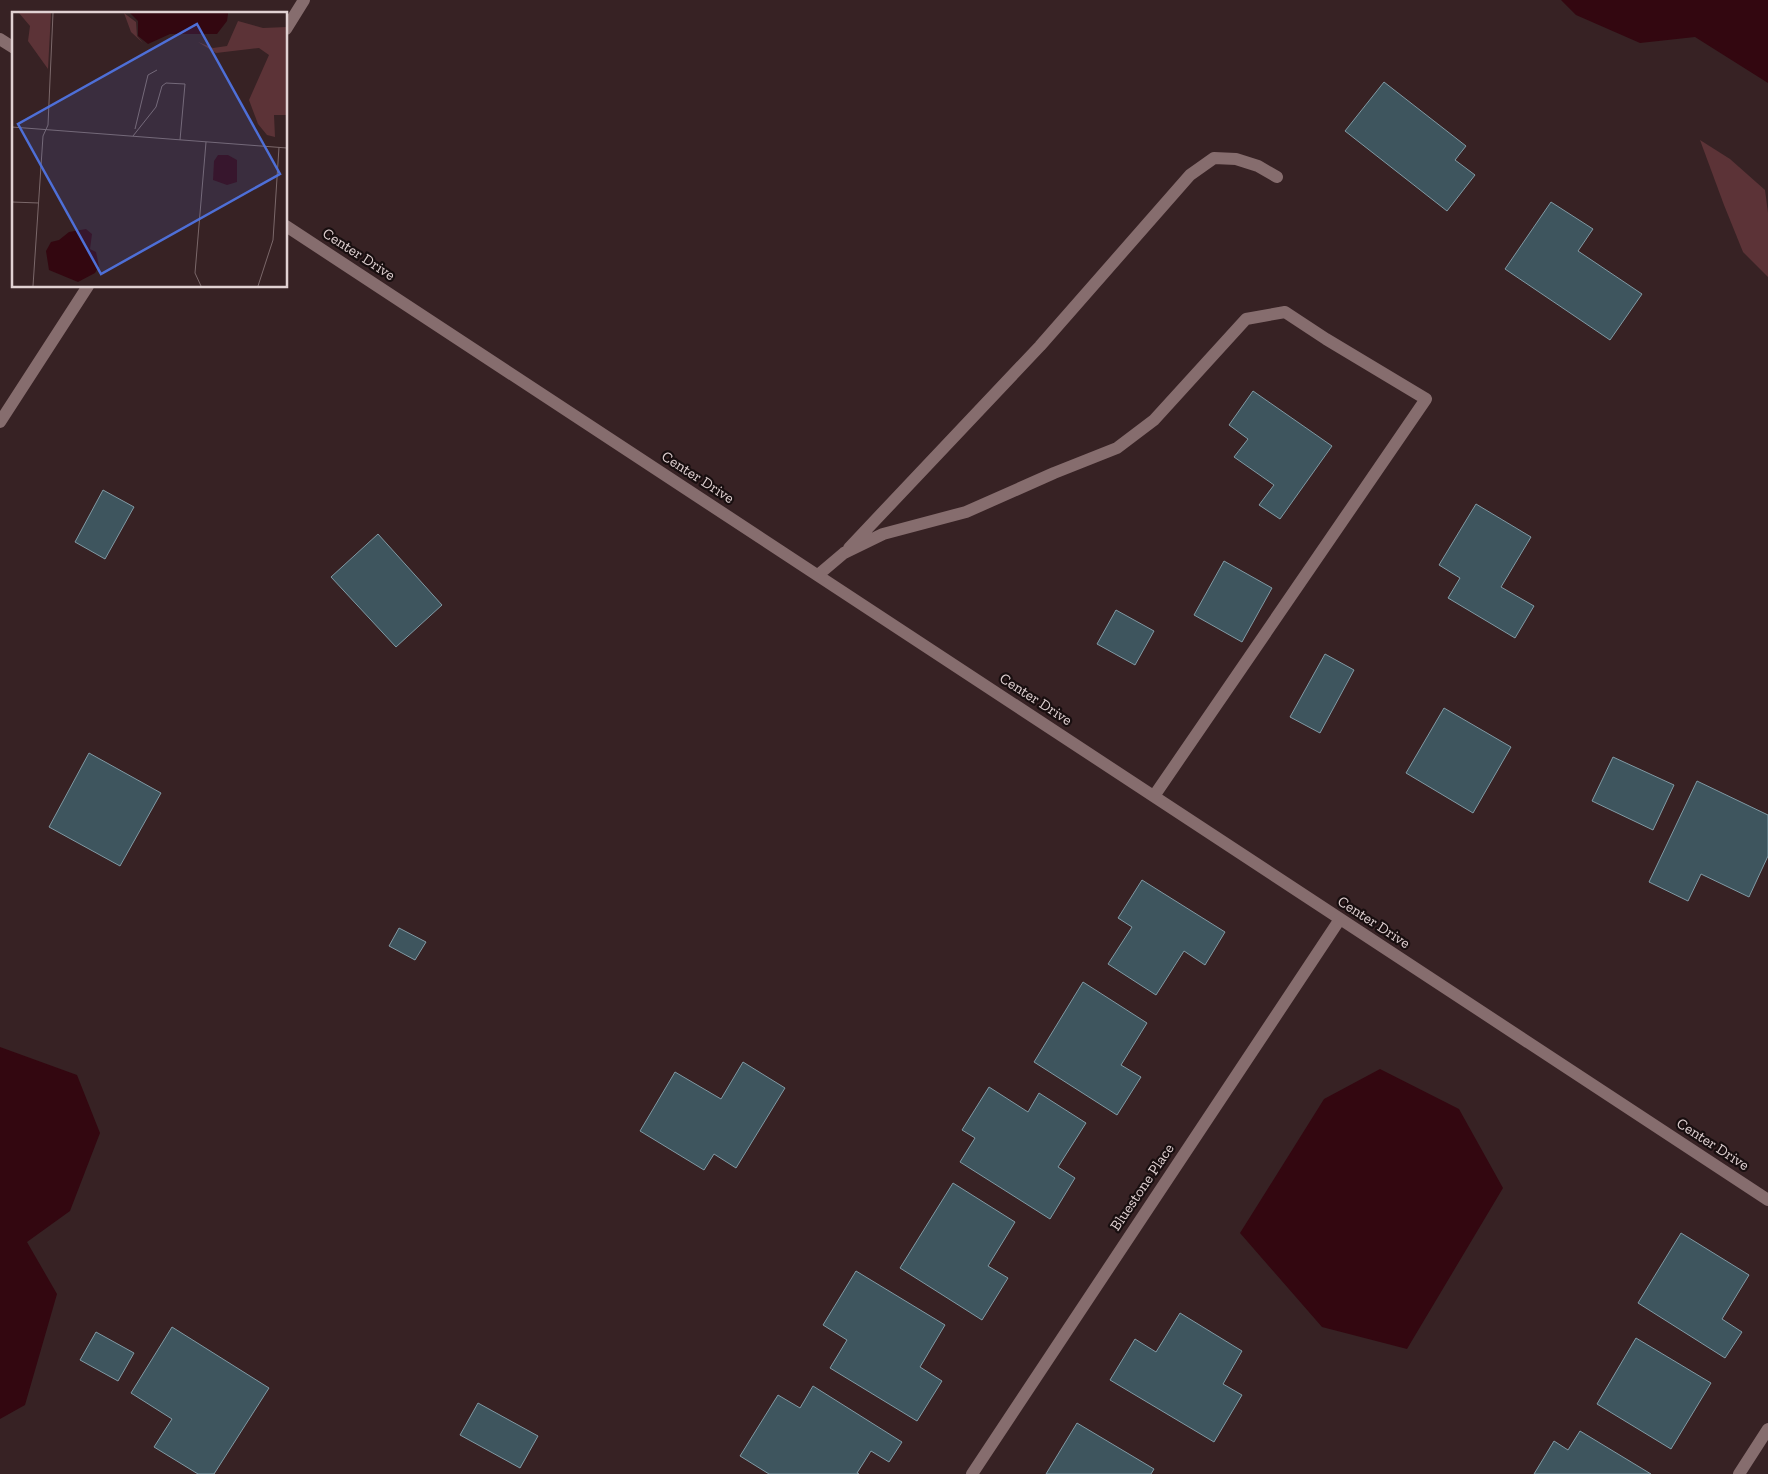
<svg xmlns="http://www.w3.org/2000/svg" width="1768" height="1474" viewBox="0 0 1768 1474" font-family="'Zilla Slab',serif">
	<rect width="100%" height="100%" fill="#372224"/>
	<path fill="#5c3337" d="M1700,140l30,19 35,31 3,23v64l-25,-25 -19,-47z"/>
	<path fill="#330710" d="M1561,0h207v83l-73,-46 -55,6 -64,-28z
		M0,1047l77,28 23,58 -30,78 -43,31 30,52 -32,111 -25,14z
		M1380,1069l79,40 44,79 -96,161 -85,-22 -82,-94 84,-134z"/>
	<path fill="#3e555e" stroke="#819aa4" d="M1384,82l82,64 -11,14 20,15 -28,36 -102,-80z
		M1551,202l42,27 -15,22 64,43 -32,46 -105,-71z
		M1253,391l79,55 -52,73 -21,-14 15,-20 -40,-28 14,-18 -19,-14z
		M103,490l31,17 -29,52 -30,-17z
		M1476,504l55,33 -30,50 33,19 -19,32 -67,-40 12,-20 -21,-13z
		M378,534l64,71 -46,42 -65,-70z
		M1224,561l48,27 -30,54 -48,-27z
		M1116,610l38,21 -19,34 -38,-21z
		M1325,654l29,16 -34,63 -30,-16z
		M1444,708l67,39 -38,66 -67,-40z
		M89,753l72,40 -41,73 -71,-39z
		M1613,757l61,28 -21,45 -61,-29z
		M1697,781l71,34v41l-19,41 -48,-23 -13,27 -39,-19z
		M1142,880l83,52 -20,33 -21,-14 -28,44 -48,-31 24,-37 -14,-9z
		M399,928l27,14 -11,18 -26,-14z
		M1083,982l64,41 -26,42 20,12 -24,38 -83,-53z
		M743,1062l42,26 -49,80 -22,-14 -10,16 -64,-39 35,-59 46,27z
		M989,1087l39,25 11,-19 47,30 -28,44 17,11 -25,41 -90,-57 15,-24 -13,-8z
		M953,1183l62,39 -27,44 20,12 -26,42 -82,-52z
		M1681,1233l68,42 -27,44 20,13 -17,26 -87,-55z
		M856,1271l89,54 -25,42 22,14 -25,40 -87,-53 17,-28 -24,-15z
		M1180,1313l62,38 -19,33 19,11 -28,47 -104,-62 25,-41 21,13z
		M172,1327l97,61 -55,86h-16l-44,-27 18,-28 -41,-26z
		M96,1332l38,21 -16,28 -38,-21z
		M1636,1338l75,45 -40,66 -74,-45z
		M813,1386l89,56 -13,20 -18,-11 -14,22 2,1h-90l-29,-18 38,-61 22,13z
		M478,1403l60,33 -18,32 -60,-33z
		M1077,1423l77,46 -3,5h-105z
		M1580,1431l71,43h-117l20,-33 14,9z"/>
	<g fill="none" stroke-linecap="round" stroke-linejoin="round">
		<path stroke="#866d6e" stroke-width="12" d="M286,29l18,-29
			M0,39l14,9
			M286,226l1482,974
			M0,422l88,-136
			M849,548l191,-202 150,-171 24,-17 22,1 22,7 19,11
			M818,575l26,-22 39,-19 83,-22 88,-39 63,-25 37,-28 92,-101 39,-7 41,27 100,60 -272,397
			M972,1474l368,-555
			M1739,1474l29,-45"/>
	</g>
	<g text-anchor="middle" dominant-baseline="central" stroke-width="4.5" stroke-linejoin="round" paint-order="stroke">
		<g font-size="15" fill="#e1d2d3" stroke="#180e0f">
			<text transform="translate(359 254) rotate(33)">Center Drive</text>
			<text transform="translate(698 477) rotate(33)">Center Drive</text>
			<text transform="translate(1036 699) rotate(33)">Center Drive</text>
			<text transform="translate(1374 922) rotate(33)">Center Drive</text>
			<text transform="translate(1713 1144) rotate(33)">Center Drive</text>
			<text transform="translate(1142 1187) rotate(-56)">Bluestone Place</text>
		</g>
	</g>
	<g transform="translate(12 12)">
		<rect width="275" height="275" fill="#372224"/>
		<path d="M7,1h32l-3,56 -20,-28 2,-15zM112,1l12,9 1,14 6,7 -12,-11zM226,9l25,7 24,-1v88h-13l1,22 -8,-2 -9,-11 -9,-24 20,-45 -10,-7 -43,5 -18,-11 15,6 14,-2z" fill="#5c3337"/>
		<path d="M118,1h98v1l-1,7 -10,13h-47l-22,10 -10,-8v-15zM206,143h10l9,5v22l-10,3 -14,-5 1,-19zM74,217l6,5 -2,15 6,3 3,14 -4,7 -17,9 -29,-12 -3,-19 5,-9 8,-2 10,-8z" fill="#330710"/>
		<path fill="none" stroke="#7b686a" stroke-width="1" d="M0,115l275,21M123,117l13,-54 9,-5M121,124l23,-29 6,-21 4,-3 19,1 -5,56M0,190l27,1M21,274l10,-150 5,-11 5,-112M189,274l-6,-13 11,-131M246,274l15,-46 6,-93"/>
		<path fill="#4e6fd7" fill-opacity="0.15" stroke="#4e6fd7" stroke-width="2.5" d="M185,12l83,150 -179,100 -83,-150z"/>
		<rect width="275" height="275" fill="none" stroke="#e1d2d3" stroke-width="2.5"/>
	</g>
</svg>
